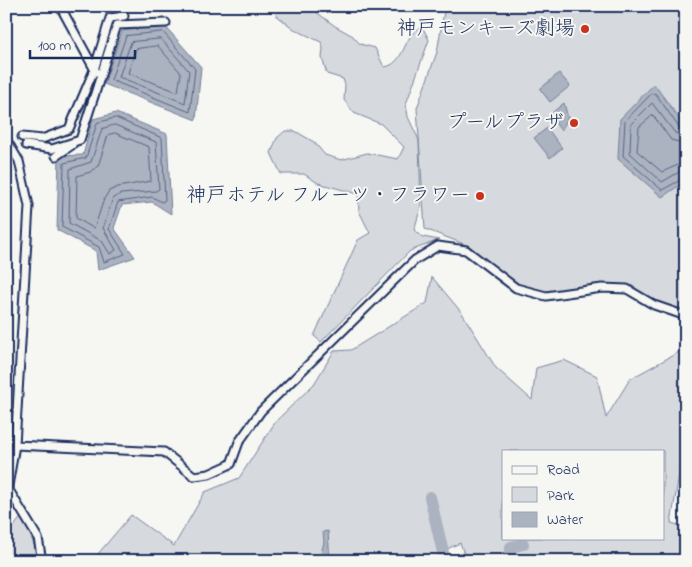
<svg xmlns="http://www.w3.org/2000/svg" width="692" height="567" viewBox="0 0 692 567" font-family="'Indie Flower','Klee One',sans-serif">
	<rect width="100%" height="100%" fill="#f6f6f2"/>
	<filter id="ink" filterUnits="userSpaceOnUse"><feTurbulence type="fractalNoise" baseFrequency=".02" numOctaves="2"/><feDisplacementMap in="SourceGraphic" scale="10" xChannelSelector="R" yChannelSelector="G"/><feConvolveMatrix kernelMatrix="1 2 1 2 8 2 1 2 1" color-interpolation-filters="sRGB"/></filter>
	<g filter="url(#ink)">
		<path fill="#d6d9dd" stroke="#78849e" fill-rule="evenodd" d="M286,6h27l3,6 19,14 18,10 7,8 15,4 9,19c21,-2 19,-32 36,-39l4,2 5,10 -23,64 2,13 11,23 2,67 -7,23 9,7 16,3 -29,11 -89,91 -7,-6 44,-96 12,-7 -11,-22 -1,-17 -40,-11 -14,-9h-23l-10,-21 6,-15 8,-7h10l19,11 11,13 16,5 26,-7 31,6 6,-12 -23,-23 -27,-11 -10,-13 1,-15 -2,-6 -16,-5 -5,-16 1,-10 -2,-6 -27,-13 -18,-14 2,-5z
			M445,6h241v305h-7l-23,-8 -28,-16 -82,6 -27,-7 -50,-40 -44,-17 -8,-121 20,-56z
			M432,277l30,36 34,55 36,32 4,-32 28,-8 33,16 9,42 24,-39 56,-31v103l-6,18 -9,54 15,4v34h-219l-7,-18 -13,6 2,12h-357l39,-46 43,31 31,-54 34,-14 37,-57 38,-37 20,-33 17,-1 76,-47zM503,451h160v87h-160z
			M23,515l17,46h-34v-25z"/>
		<path fill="#abb2c0" stroke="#717e99" d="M165,26l36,41 -5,53 -92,-36 18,-53z
			M559,73l11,13 -20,16 -10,-13z
			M654,84l32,44v53l-24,16 -44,-38 2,-40z
			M564,103l4,15 -7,13 -9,-13 3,-2 -2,-4z
			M116,113l51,21 4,80 -19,-12 -30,3 -8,23 21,29 -37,13 -2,-19 -39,-21 2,-74 24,-1 10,-36z
			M547,128l15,20 -12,10 -16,-20z
			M328,531l2,30h-11l5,-19 -1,-10z"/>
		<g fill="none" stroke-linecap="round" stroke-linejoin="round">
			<path stroke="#556385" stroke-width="1" d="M163,32l32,37 -5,43 -79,-32 15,-44z
				M161,39l28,32 -4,32 -66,-26 12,-35z
				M158,46l23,27 -3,19 -50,-19 8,-24z
				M116,118l46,20 3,62 -3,2 -10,-5 -34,5 -9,27 16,25 -21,8 -5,-15 -37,-20 2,-64 22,-5 11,-35z
				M115,125l41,17 3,47 -3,2 -35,3 -8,4 -10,30 13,22 -6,4 -8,-13 -33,-18 1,-54 21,-7 11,-33z
				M686,131l-6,-2 -24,-35 -4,-1 -27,28 -2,35 39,34 24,-13
				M115,133l34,14 2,34 -33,6 -9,4 -5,8 -9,27 -2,2 -17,-10 1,-42 13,-4 8,-6 10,-31z
				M686,137l-11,-4 -23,-30 -21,21 -1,29 32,29 17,-10 7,-1
				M686,144l-15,-4 -18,-25 -14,12 -2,24 25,21 16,-7 8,-2"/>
			<path stroke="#abb2c0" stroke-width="12" d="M430,497l15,64
				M509,561l2,-14 12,-3"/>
			<g stroke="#1b2f5e" stroke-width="11">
				<path id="minor" d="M60,6l36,66
					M22,137l20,2 27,-10 25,-59 16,-52 14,-2 -5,-10
					M6,139l13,22 10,45 -14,239 149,7 30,24 15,-2 22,-10 8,-22 22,-31 154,-151 23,-14 28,4 50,38 30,8 56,-8 25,1 27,16 32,11
					M26,145l26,4 28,-9 37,-115 49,-2
					M56,156l16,-11
					M9,490l29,48 4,23
					M6,498l9,-53"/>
			</g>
			<use href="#minor" stroke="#f6f6f2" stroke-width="7"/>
		</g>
	</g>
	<g fill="#c8321e" stroke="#f6f6f2" stroke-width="2">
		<circle cx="585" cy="29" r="5"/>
		<circle cx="574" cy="123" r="5"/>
		<circle cx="480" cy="196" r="5"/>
	</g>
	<g text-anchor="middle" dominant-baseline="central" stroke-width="4" stroke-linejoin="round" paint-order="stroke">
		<g font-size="20" fill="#1b2f5e" stroke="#f6f6f2" text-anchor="end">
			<text x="575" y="29">神戸モンキーズ劇場</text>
			<text x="564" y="123">プールプラザ</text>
			<text x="470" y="196">神戸ホテル フルーツ・フラワー</text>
		</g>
	</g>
	<rect width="692" height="567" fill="none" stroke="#f6f6f2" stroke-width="25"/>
	<rect x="12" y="12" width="667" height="542" fill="none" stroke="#1b2f5e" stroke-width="2" filter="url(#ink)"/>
	<rect x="502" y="450" width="162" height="90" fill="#f6f6f2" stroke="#9ea6b7"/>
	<rect x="512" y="466" width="25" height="8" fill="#f6f6f2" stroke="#9ea6b7"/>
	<text x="547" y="474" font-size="15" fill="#1b2f5e">Road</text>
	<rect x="512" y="487" width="25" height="15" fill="#d6d9dd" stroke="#9ea6b7"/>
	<text x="547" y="500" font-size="15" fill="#1b2f5e">Park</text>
	<rect x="512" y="512" width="25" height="15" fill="#abb2c0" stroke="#9ea6b7"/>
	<text x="547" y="524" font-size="15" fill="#1b2f5e">Water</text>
	<path d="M30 50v8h105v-8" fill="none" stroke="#1b2f5e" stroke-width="2.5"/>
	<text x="38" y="50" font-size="15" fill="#1b2f5e" stroke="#f6f6f2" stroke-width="4" paint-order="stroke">100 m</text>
</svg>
